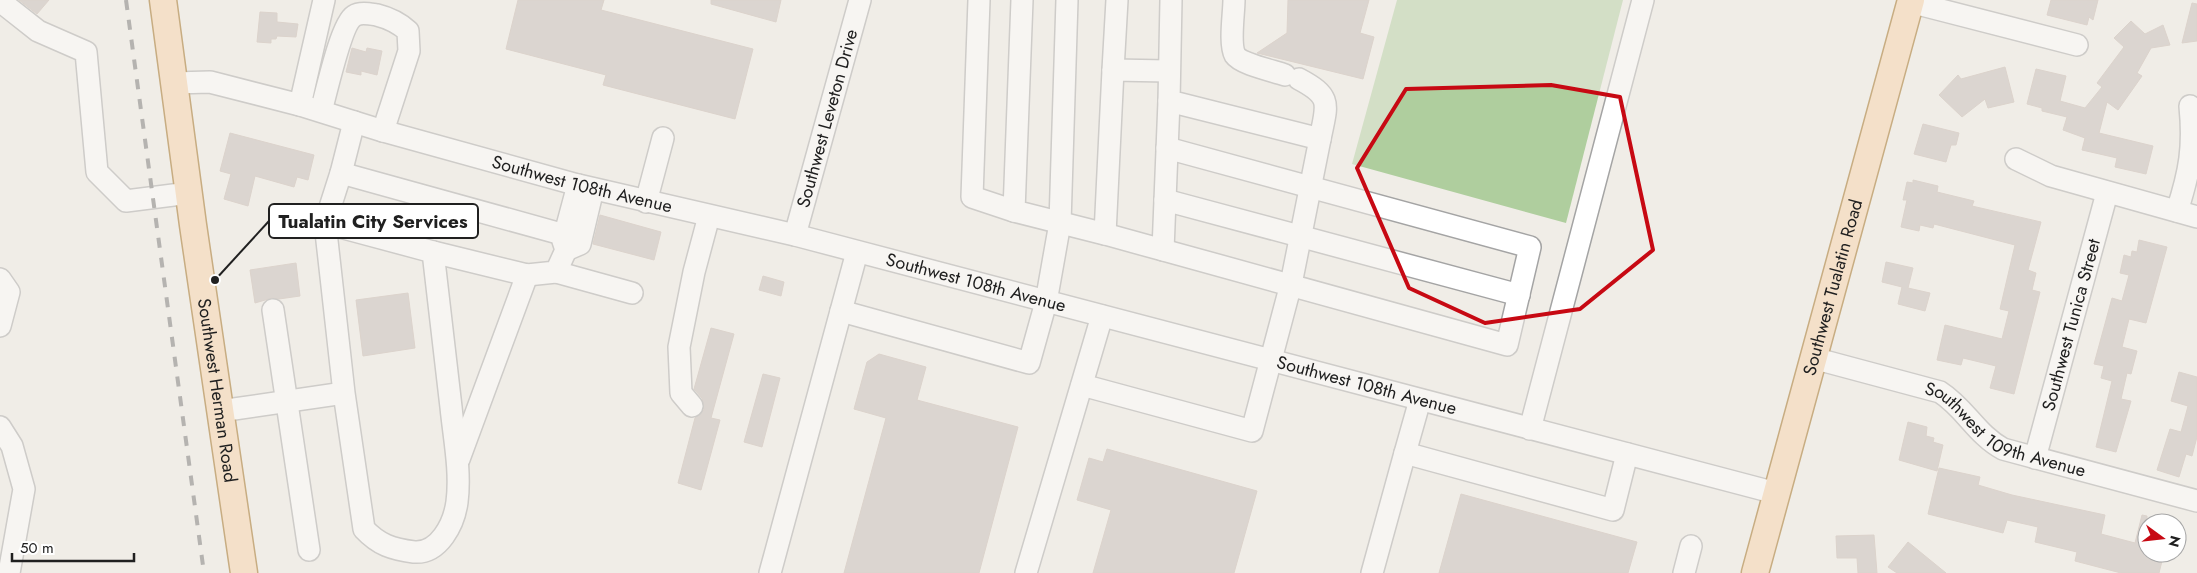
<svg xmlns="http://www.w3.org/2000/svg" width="2197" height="573" viewBox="0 0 2197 573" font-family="Jost,sans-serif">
	<rect width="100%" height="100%" fill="#f0ede7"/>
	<path fill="#afce9e" d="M1397,0h226l-57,223 -214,-59z"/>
	<path fill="#c1b9b4" stroke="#c2b3aa" d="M19,0h30l-12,14z
		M518,0h86l-3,10 152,39 -18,70 -132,-34 3,-10 -100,-26z
		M711,0h70l-5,22 -65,-18z
		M1288,0h81l-9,33 14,4 -11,42 -106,-26 30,-20z
		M2051,0h47l-5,20 -4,-3 -2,8 -40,-10z
		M2192,3l5,1v37l-15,2z
		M260,12l17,1v9l21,2 -2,13 -19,-1 -1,3h-5v4l-14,-1z
		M2131,21l14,13 18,-9 7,20 -19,3 -14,25 5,3 -24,34 -11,-8 -8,31 54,13 -7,28 -31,-7 2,-9 -35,-8 3,-12 -22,-8 4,-13 -25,-6v-3l-15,-4 9,-35 30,7 -6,25 25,7 17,-21 -5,-4 27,-36 -10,-9z
		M352,48l14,4 1,-4 15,3 -5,24 -16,-4v4l-15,-3z
		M2005,67l9,35 -26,6 -3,-9 -23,18 -23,-22 19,-20 3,4z
		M1923,124l36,9 -3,12h-5l-5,17 -32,-8z
		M230,133l84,22 -6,25 -11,-3 -3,10 -39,-11 -7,30 -24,-7 7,-25 -11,-3z
		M1913,180l25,6 -1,6 37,9 -2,5 69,16 -13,48 8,3 -4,17 8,2 -26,102 -24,-6 6,-22 -33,-8 -2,7 -24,-5 8,-35 57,14 7,-28 -9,-2 15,-64 -81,-21 -1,4 -13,-3 -1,6 -18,-4 6,-27h-4l4,-18 6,1z
		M600,215l61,17 -7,28 -61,-16z
		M2139,240l28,7 -21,76 -17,-4 -7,28 15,4 -6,23 -4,-1 -6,26 10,2 -15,51 -20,-5 16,-66 -11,-3 3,-12 -10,-2 18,-66 10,3 7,-26 -9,-2 4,-18 7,2 1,-6 5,1z
		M1886,262l27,6 -5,20 22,5 -5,18 -27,-7 4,-17 -20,-5z
		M296,263l4,33 -21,3 -7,-1 -17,5 -5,-33z
		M763,276l21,6 -3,14 -22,-6z
		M408,293l7,55 -52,8 -7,-56z
		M711,328l23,6 -23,84 9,2 -19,70 -23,-7 17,-65 9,-8 -2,-12 -8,-9z
		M879,354l47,13 -9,33 101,27 -39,146h-135l42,-155 -32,-9 13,-47z
		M2179,372l18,5v60l-5,19 -6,-2 -7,23 -22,-7 13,-41 11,3 7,-26 -17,-5z
		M763,374l17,4 -18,69 -18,-5z
		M1908,422l19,5 -1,9 8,2 -1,4 10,3 -6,26 -38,-11z
		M1107,449l150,42 -23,82h-141l18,-63 -34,-10 12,-42 14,4z
		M1939,468l41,9 -2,8 34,10 93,20 -4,19 34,9 7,-28 5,1v37h17l-5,20h-38l-46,-12 2,-9 -42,-10 3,-15 -31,-7 -4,13 -75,-19z
		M1461,494l176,48 -9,31h-189z
		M1874,535l3,38h-19l-1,-15h-20l-1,-22z
		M1908,542l38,31h-49l-9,-6z"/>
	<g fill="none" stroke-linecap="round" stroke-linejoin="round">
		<g stroke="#a4a4a4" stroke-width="24">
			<g id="minor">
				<path d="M979,0l-7,197 42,14"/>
				<path d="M1022,0l-8,211 91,23 8,-164 55,1"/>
				<path d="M1171,0l-2,101 151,38c7,-35 13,-42 -21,-60"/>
				<path d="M1234,0c0,13 -5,44 1,55 6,9 39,16 50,20"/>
				<path d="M0,1l38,30 48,21 11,120 29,29 63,-8"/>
				<path d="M1910,2l167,43"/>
				<path d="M1113,70l4,-70"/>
				<path id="s1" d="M174,83l36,-1 90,23 83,26 195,54 217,50 981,258"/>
				<path d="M300,105l24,-105"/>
				<path d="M321,111c5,-17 20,-87 33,-95 6,-4 16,-2 23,-1 12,3 22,8 31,16l1,20 -26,80"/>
				<path d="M2016,159l35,17 146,41"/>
				<path d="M341,173l13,-51"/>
				<path d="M1165,200l354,95"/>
				<path d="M646,202l17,-64"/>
				<path d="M2177,211c13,-40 17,-64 13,-105"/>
				<path d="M325,223l16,-50 224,62"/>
				<path d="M1105,234l58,16 6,-149"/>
				<path id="s2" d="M795,235l65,-235"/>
				<path d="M566,250l14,-6 13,-55"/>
				<path d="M1163,250l344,95 23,-98 -363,-99"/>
				<path d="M433,252l94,23 29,-3 10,-22 -3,-9 15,-56"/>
				<path d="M556,272l76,21"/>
				<path d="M0,279l9,13 -9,34"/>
				<path d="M273,310l36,240"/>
				<path d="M841,311l188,52 17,-61 14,-79 7,-223"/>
				<path id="s3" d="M1813,358l127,34c25,16 37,43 63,57l194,52"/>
				<path d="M1082,385l170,46 39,-147 29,-145"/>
				<path d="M1420,400l-15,53 208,57 14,-56"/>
				<path d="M692,406l-11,-13 -2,-46 15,-75 15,-56"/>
				<path d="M220,411l124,-18 20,136c15,16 28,20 50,23 25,2 40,-28 43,-50 4,-31 -3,-64 -6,-95 -6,-52 -12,-104 -18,-155l-108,-29 19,170"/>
				<path d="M0,427l12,19 12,43 -15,84"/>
				<path d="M1530,429l113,-429"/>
				<path id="s4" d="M2035,458l72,-265"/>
				<path d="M459,459l68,-184"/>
				<path d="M770,573l87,-321"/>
				<path d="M1026,573l76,-257"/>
				<path d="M1372,573l33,-120"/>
				<path d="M1684,573l7,-27"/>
			</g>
		</g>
		<g stroke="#965f07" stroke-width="29">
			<g id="major">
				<path id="s5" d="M163,0l30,225 51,348"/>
				<path id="s6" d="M1755,573l156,-573"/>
			</g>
		</g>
		<use href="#minor" stroke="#fff" stroke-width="21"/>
		<use href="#major" stroke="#f8d0a5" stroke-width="26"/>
		<path stroke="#6e6e6e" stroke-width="4" stroke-dasharray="10 10" stroke-linecap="butt" d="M126,0l78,573"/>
	</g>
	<path d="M0 0H2197V573H0ZM1551,85l69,12 33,153 -73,59 -95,14 -76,-35 -52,-120 49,-79z" fill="#f0ede7" fill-opacity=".55" fill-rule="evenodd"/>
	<path fill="none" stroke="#c70913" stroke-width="4" stroke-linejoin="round" d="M1551,85l69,12 33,153 -73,59 -95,14 -76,-35 -52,-120 49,-79z"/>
	<g text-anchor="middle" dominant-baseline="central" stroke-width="5" stroke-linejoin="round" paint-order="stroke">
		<g font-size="18" fill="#202020" stroke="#fff">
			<text stroke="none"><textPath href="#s2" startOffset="121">Southwest Leveton Drive</textPath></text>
			<text stroke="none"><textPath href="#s1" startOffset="422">Southwest 108th Avenue</textPath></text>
			<text stroke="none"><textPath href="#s1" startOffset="828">Southwest 108th Avenue</textPath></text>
			<text stroke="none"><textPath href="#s6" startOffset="296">Southwest Tualatin Road</textPath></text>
			<text stroke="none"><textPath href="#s4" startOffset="138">Southwest Tunica Street</textPath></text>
			<text stroke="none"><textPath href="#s1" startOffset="1232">Southwest 108th Avenue</textPath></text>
			<text stroke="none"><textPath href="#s5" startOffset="394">Southwest Herman Road</textPath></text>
			<text stroke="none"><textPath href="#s3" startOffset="209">Southwest 109th Avenue</textPath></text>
		</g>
	</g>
	<path fill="none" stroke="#202020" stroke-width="2" d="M215 280L269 221"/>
	<circle fill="#202020" stroke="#fff" stroke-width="2" cx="215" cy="280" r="5"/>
	<rect fill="#fff" stroke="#202020" stroke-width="2" x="269" y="204" width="209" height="34" rx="5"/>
	<g font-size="19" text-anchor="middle" font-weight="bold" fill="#202020">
		<text x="373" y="228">Tualatin City Services</text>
	</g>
	<g transform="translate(2162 538) rotate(105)"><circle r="24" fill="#ffffff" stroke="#a6a6a6"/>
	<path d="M0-4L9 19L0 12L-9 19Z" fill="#c70913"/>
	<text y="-8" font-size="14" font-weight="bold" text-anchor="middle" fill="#202020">N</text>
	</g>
	<path d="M12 553v8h122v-8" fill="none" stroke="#202020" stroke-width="2.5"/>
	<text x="20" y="553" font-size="15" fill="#202020" stroke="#ffffff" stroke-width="4" paint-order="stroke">50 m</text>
</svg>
